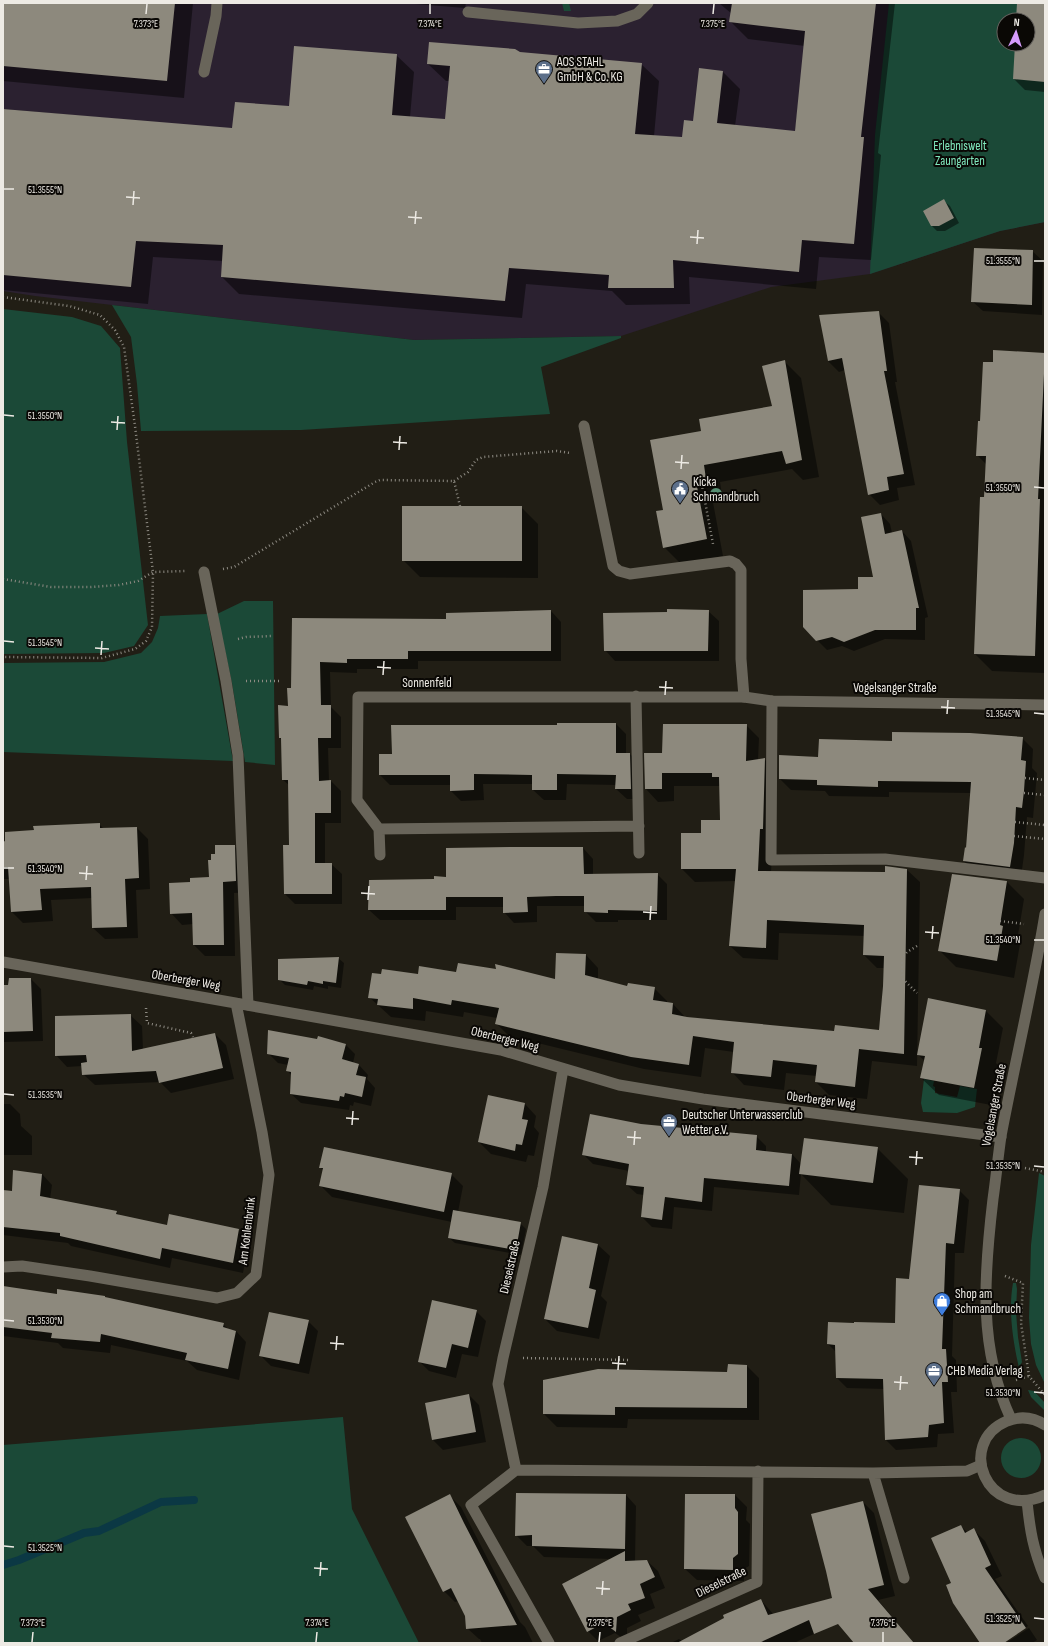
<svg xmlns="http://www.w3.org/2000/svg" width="1048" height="1646" viewBox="0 0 1048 1646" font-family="'Sofia Sans Condensed',sans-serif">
	<rect width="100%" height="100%" fill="#211e15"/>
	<path fill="#2b2130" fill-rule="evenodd" d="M3,3h1042v219l-45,9 -130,43 -99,13 -150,49 -207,4 -379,-44 -32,-5zM1004,20h24v24h-24z"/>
	<path fill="#1b4937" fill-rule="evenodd" d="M562,3h7l2,8h-7z
		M889,3h156v219l-45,9 -130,43 5,-139zM1004,20h24v24h-24z
		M112,305l302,35 207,-4v2l-80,29 9,47 -249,16 -160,1 -4,-47 -6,-47z
		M3,309l69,8 29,9 19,22 7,94 21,183 -14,21 -30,7 -101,1z
		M244,601h29l2,164 -30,-3 -13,-79 -15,-69z
		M207,614l26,147 -230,-9v-89l101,-1 37,-9 11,-11 6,-14 2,-12z
		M924,1079l10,2 -1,5 2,1v6l22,4 3,-11 17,3 -2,18 -18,6 -34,-1 -2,-9z
		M1039,1173l6,3v208l-9,-19 -5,-21 -2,-26 2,-73z
		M1013,1283h3l1,6 -1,23 2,25 4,25 -3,6c-6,-27 -11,-57 -6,-85z
		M1028,1390l6,1 11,12v8l-14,-14z
		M343,1417l9,92 67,134h-416v-198z
		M1001 1458a20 20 0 1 1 40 0a20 20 0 1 1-40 0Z"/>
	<path fill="#0007" d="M3,3h190l-9,95 -181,-17z
		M403,3h63l-1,5z
		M719,3h176l-17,150 3,2 -10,105 -52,-3 -3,32 -127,-12 1,27 -64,1 -14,-14 -86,-7 -4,34 -283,-24 -17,-17 1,-16 -70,-4 -5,47 -145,-14v-181l230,20 57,-22 106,-52 18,17 -4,45 36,3 3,-39h-3l-18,-17 91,-11 122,11 18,17 -5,55 29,2 11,-16 29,-50 17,17 -5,37 60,6 10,-86 -57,-7 -17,-17 1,-8z
		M1018,3h27v89l-20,-2 -11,-11 2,-35h12v-24h-11z
		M944,201l6,5 9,17 -14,8h-8l-6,-6z
		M1032,251l11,10 -1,54 -59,-4 -11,-10z
		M878,312l11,11 8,59h-2l20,103 -18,3 2,12 -19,5 -11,-11 -24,-124 -6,2 -11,-11z
		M1045,354v319l-53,-2 -17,-17 12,-189 -10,-10 4,-33 12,-59z
		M784,361l17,17 18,99 -16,3 -11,-11 -72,13 2,13 -10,2 11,59 -42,8 -17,-17v-36l38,-79 71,-25z
		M521,507l17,17v54l-118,-1 -17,-17z
		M881,514l9,10 2,9 10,-2 9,10 17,76 -3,1v22l-40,-1 -31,12 -12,-5 -15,4 -23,-23 55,-37 15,-12z
		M551,611l10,11v39h-143v8h-61v4l-27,-1 1,35 10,10v31h-13l1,33h2l10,10v32h-16v41h6l11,10v30h-47l-10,-10 5,-48 -1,-61 -6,-5 -1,-40 -2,-2 12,-49 1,-70 154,1z
		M708,611l11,10v40h-104l-10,-11 63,-37z
		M616,724l10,10v20h4l10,10v35h-13l-11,-10 1,-4 -50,-1 -1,16h-22l-11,-10v-6h-50l1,16 -23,1 -10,-10v-6h-61l-10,-10 13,-20 75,-28z
		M746,725l13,13 -1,22 6,-1 13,12 -6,101 115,1 21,-3 13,12 -3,184 -45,-5 -5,38 -38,-4 -13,-13 1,-6 -31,-3 -2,17 -40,-5 -12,-13 2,-20 -29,-4 -4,29 -57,-8 -135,-33 -13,-13 1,-5 -33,-6 -1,5 -37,-6 -1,10 -34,-4 -22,-20 49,-22 39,-2 99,7 30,-25 12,13v11l30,8 26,1 13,13v2l6,1 12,13 150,15 45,-1 4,-63h-7l-13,-13 1,-19 -86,-3 -1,27 -35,-2 -13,-12 6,-65 -41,1 -13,-13 20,-35 19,-13 -1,-35h-46v15l-16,1 -12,-13 17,-35z
		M1022,738l11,11 -1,19 5,5 -4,45 -6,-1 -3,38 -3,22 -46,-5 -11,-11 3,-11 4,-57 -82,-1v5l-60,-1 -4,-5 -34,-1 -11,-11 39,-21 74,-16z
		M99,824l5,5 33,-1 11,11 2,50 -14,1 2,48 -33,1 -12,-11 -1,-30 -41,2 2,21 -30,2 -11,-11 -3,-33h-6v-36z
		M234,846l12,11 1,35 -13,1 1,63h-30l-11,-11 -1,-21 -11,1 -11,-12 20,-30 19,-5 2,-17 4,-6z
		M583,848l10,11v16l64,-1 10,10v36h-49v2h-22l-11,-11v-5h-48v16l-23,1 -10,-11v-5h-48v13h-76l-11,-10 66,-30z
		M1007,882l17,17 -7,42 3,3 -6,34 -58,-11 -17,-17z
		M338,958l6,5 -3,25 -13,-2v3l-14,-3 -1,4 -28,-5 -6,-6z
		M31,979l10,10 2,52 -40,1v-48z
		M986,1011l17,17 -7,35 3,3 -8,39 -52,-10 -18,-17 4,-17 -7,-6z
		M130,1015l12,11 1,24 72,-16 11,11 8,34 -63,14 -11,-11 -65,3 -12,-11 -1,-8 -15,1 -11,-12z
		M345,1044l10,10 -2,9 6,2 9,10 -1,4 8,9 -4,18 -17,-4 -1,4 -3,-1 -1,5 -48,-7 -10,-9v-19l-4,-5 1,-5 -10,-2 -10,-10z
		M3,1104h7l10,10 1,12 11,10v19h-29z
		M525,1104l11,12 -2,11 5,6 -5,23 -6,-1 -2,7 -35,-8 -12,-12z
		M641,1125l115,11 10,10v6l26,2 9,10 76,-16 31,31 -4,34 -73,-8 -30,-31 -2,21 -85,-8 -2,24 -38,-4 -2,22 -20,-2 -10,-10 2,-22 -7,-1 -10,-9 2,-14 -36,-7 -10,-10z
		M320,1167l131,7 12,12 -5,26 62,11 6,6 -5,26 -66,-12 -6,-5 3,-16 -120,-25 -12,-12 3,-15z
		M42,1174l10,11 -2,14 66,13 4,4 48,10 71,4 10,10 -6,33 -71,-15 -2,10 -99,-22 -3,-3 -65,-8v-44l9,1z
		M959,1190l10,10 -5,53h-9l-3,103 4,4 1,32h-6l3,41 -16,1 -1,13 -41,3 -10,-10 -1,-51 -38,-1 -10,-10 -1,-26 -8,-8 68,-20 14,-44z
		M563,1237l35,8 12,11 -9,40 6,6 -8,37 -42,-8 -12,-12z
		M3,1287l220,37 6,6 7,1 10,11 -7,38 -42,-10 -10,-9 -76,-16 -1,8 -47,-5 -5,-5 -55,-7z
		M476,1311l10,10 -8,36 -16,-3 -6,24 -27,-7 -10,-10z
		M308,1321l10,10 -9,43 -38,-8 -11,-11z
		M747,1366l12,12v42l-131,-1 -1,9 -70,-1 -13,-13v-33l184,-8z
		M469,1395l10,10 7,37 -43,8 -10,-10z
		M626,1495l10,11 -1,55h12l11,10 7,17 -15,6 5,14 -17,7 3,6 -14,7v13l-12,-8 -17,8 -10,-10 23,-72 -67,-2 -11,-11h-6l-11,-11z
		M735,1495l12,12 -1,13 4,4 -1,42 -5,3v12l-47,-1 -12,-11z
		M450,1496l11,11 59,115 5,5 8,16h-51l-2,-4h-1l-12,-11 -1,-12 -7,-15 -4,1 -11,-11z
		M863,1502l11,11 21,83 -17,4 36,43h-58l-18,-20 -44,20h-109l76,-43 13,15 59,-17z
		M961,1526l7,7 6,-3 11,11 17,35 -7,3 33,47 -25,17h-21l-29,-60z
		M1029,1628l8,12 -5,3h-26z
		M679,1639l5,4h-13z"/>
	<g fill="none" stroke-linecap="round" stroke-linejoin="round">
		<path stroke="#0b3844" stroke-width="8" d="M3,1565l16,-5 65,-27 15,-2 62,-29 33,-2"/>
	</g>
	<path fill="#8d897d" d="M3,3h172l-8,78 -164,-15z
		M732,3h144l-15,134h3l-10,107 -52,-4 -3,32 -126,-12 1,28h-66l1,-13 -100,-7 -4,33 -284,-24 2,-32 -87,-4 -5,46 -128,-12v-166l229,19 3,-26 54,4 5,-60 103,8 -5,61 53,4 5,-53 -23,-2 2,-22 86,7 5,3 122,11 -7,71 47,3 2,-17 9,1 6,-53 24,3 -6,52 78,8 10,-100 -76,-9z
		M1017,3h28v79l-32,-3 2,-35h13v-24h-12z
		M944,199l10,19 -15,8h-8l-8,-15z
		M974,248l59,2 -1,55 -61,-3z
		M879,311l8,60h-3l20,103 -17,3 2,13 -21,5 -26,-137 -14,3 -9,-46z
		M993,350l52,3 -7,146h2l-5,157 -61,-2 6,-157h4l2,-41h-10l2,-35h2l3,-59h10z
		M785,360l17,100 -16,4 -4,-13 -78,14 2,14 -10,2 11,58 -44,9 -7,-37 7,-1 -13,-70 51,-9 -2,-12 73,-13 -10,-40z
		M402,506h120v55h-120z
		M881,513l4,21 17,-4 17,78h-3v22h-41l-31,12 -12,-5 -16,4 -13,-14v-37l55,-1v-12h15l-12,-60z
		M667,609l42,1 -1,41h-104l-1,-38 64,-1z
		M551,610v41h-143v8h-61v4l-27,-1 1,43h10v33h-13l1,43 12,-1v33h-16v50h17v31h-48l-1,-49h6l-1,-65h-6l-1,-42h-2l-1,-33 10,1 -1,-18h4l1,-70 154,1v-6z
		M557,723h59v30h14l1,36h-16l1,-14 -59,-1v16h-25v-15l-58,-1v16l-24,1v-16h-71v-21h13l-1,-29h166z
		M663,724h84l-1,37 19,-3 -2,71h-3l-2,42 127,1v-6l22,3 -3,185 -45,-5 -4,38 -40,-5 2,-17 -44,-5 -2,17 -40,-4 3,-31 -41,-6 -4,29 -58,-8 -136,-33 4,-16 -47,-8 -1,5 -38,-7v11l-36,-4 1,-6 -10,-1 4,-25 9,1 1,-5 36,5 1,-8 37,6 2,-9 38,6 -1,-5 60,15 1,-26 30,1 -1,21 42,11 1,-3 27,4 -2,13 20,3 -1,11 15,3 147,14 1,-6 44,5 4,-44 1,-30 -21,-1 1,-30 -97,-5 -1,28 -37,-2 7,-77h-55v-36h20v-13h19l-1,-43h-7v-4h-50v16h-17l-1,-36h18z
		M892,732l78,1 53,4 -2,23 5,1 -2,30 -2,17 -6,-1 -2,36 -4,24 -47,-6 2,-14 1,1 5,-66 -93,-1v6l-61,-2v-5l-38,-1v-24l39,2 1,-18 73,2z
		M100,823v5l37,-1 2,51 -14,1 2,48 -35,1 -1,-41 -51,2 2,21 -31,2 -3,-45h-5v-25l2,-1v-9l29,-2 -1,-4z
		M215,845h20l1,36 -13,1 1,63h-31l-1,-32 -22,1 -1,-31 21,-1v-4l19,-1 -1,-17h3v-6h4z
		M509,847h74l1,27 74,-1 -1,38 -49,-1v3l-24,-1v-16h-28l-29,1 1,15 -25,1v-16h-57v13h-78l1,-30 65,-1v-3l12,1v-29z
		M952,874l55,7 -7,44 3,1 -6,35 -59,-10z
		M339,957l-3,26 -13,-2v3l-15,-3 -1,4 -29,-5v-21z
		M9,978h22l2,53 -30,1v-47h5z
		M928,998l58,12 -7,38h3l-8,40 -54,-10 5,-22 -8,-1z
		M131,1014l1,37 83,-18 8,35 -64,15 -3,-12 -74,4 -1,-12 6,-1 -1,-7 -31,1v-40z
		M268,1030l49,9 1,-3 28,8 -4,15 17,5 -3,11 10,2 -4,20 -17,-4 -1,4 -4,-1 -1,5 -49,-7 1,-22 -5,-1 3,-13 -22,-4z
		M488,1095l37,8 -3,16 6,1 -6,25 -6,-1 -1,7 -37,-9z
		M590,1114l51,10 116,11 -1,15 36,4 -3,32 -85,-8 -2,24 -37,-5 -3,23 -21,-3 3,-30 -18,-2 3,-21 -47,-9z
		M804,1138l74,9 -5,36 -74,-9z
		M324,1147l128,26 -8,39 -125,-26 4,-18h-4z
		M13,1170l29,4 -2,22 77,15 -1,3 51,11 2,-11 70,15 -6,34 -71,-15 -2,11 -100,-23v-3l-57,-6v-37l9,1z
		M919,1185l41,4 -6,55 -8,-1 -4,106h4l2,33h-6l2,41 -15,2 -1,12 -43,3 -2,-61 -47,-1 -1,-33 -8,-1 1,-22 26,1v-1l41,1 1,-45 13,1z
		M453,1210l68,12 -5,28 -68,-12z
		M562,1236l36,8 -9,44 7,2 -8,38 -44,-9z
		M3,1286l54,8v-5l48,7v1l119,26 -1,4 13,4 -8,38 -43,-9 2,-7 -86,-19 -1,8 -49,-4 1,-5 -49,-6z
		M432,1300l45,10 -9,38 -16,-4 -6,24 -28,-6z
		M269,1312l40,8 -10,44 -40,-8z
		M728,1364l19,1v43l-132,-1v8l-72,-1v-34l55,-11 129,3z
		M469,1394l7,38 -44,8 -7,-37z
		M516,1493l110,1 -1,55 -93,-3v-11l-17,1z
		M450,1494l14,29 53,102 -51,4 -1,-13 -14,-28 -8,4 -38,-75z
		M685,1494h50v14l3,4v42l-5,4v12l-49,-1z
		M863,1501l21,84 -16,4 46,54h-60l-16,-19 -24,10 -5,-14 -50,23h-82l47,-25 -1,-3 38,-16 7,16 64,-17 -6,-27 -15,-57z
		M961,1525l4,8 9,-5 17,37 -6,3 41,60 -22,15h-24l-27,-40 -7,-18 5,-2 -20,-45z
		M625,1551v10l22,-1 8,17 -15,7 5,14 -17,6 3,6 -14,7 -1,15 -12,-9 -17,9 -25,-48z"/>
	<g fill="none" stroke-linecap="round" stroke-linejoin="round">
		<path stroke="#8e8b83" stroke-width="2.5" stroke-dasharray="1 3" stroke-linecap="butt" d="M3,297l66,9 31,9 15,15 9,17 11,79 18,146 -1,55 -6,14 -11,8 -33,9 -99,-1
			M701,480l12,64
			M454,481l14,-9 8,-12 7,-3 74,-6 13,2
			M223,569l11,-2 141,-85 5,-2 74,1 6,25
			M3,579l48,8h40l28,-2 19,-4 15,-9 32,-1
			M238,639l8,-2 27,-1
			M246,681h33
			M1025,778l20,2
			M1024,793l21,2
			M1015,822l30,3
			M1014,836l31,3
			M1000,921l24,3
			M917,946l-10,6 -5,6v15l1,6 14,14
			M146,1008l1,15 44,10 2,4
			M1025,1168l20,4
			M1005,1276l18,7 -2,40 8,53 16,19
			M523,1358l107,2
			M1016,1380l13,-4"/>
		<path stroke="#69655a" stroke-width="11" d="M204,72l12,-56 1,-13
			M584,426l29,140 6,5 11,3 100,-13 6,3 5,6v89l3,38
			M204,572l22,109 12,74 10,250
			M772,701l-1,159 114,-1 160,19"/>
		<path stroke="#69655a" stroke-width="11" d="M468,12l110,11 39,-2 20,-7 11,-11
			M636,696l3,157
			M379,829l260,-3
			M380,855l-1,-26 -22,-29 1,-103h386l28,4 273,4
			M3,962l498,88 118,35 84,14 298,38
			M3,1267l19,-1 68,10 127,22 20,-5 19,-18 13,-100 -7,-43 -26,-129
			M516,1470l357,3 94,-2 14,-6
			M873,1473l31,105
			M549,1643l-78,-138 45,-35 -18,-86 5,-26 40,-171 20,-118
			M620,1643l137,-61 1,-111"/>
		<path stroke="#69655a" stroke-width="11" d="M1011,1419c-33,-71 -27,-144 -18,-220 3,-21 5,-42 8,-63 14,-74 32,-148 44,-222
			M1045,1425c-12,-8 -25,-9 -38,-4 -52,22 -20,101 38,74
			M1027,1501c3,30 6,48 18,77"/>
	</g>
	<circle fill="#568e72" cx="716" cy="494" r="6"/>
	<path fill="none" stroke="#edeae4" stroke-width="1.5" d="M146,14l1,-10M430,14v-10M713,14l1,-10M4,189h10M126,197l14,1M133,205l1,-14M408,217l14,1M415,224l1,-13M690,237l14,1M697,244l1,-14M1034,261h10M4,415l10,1M111,422l14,1M117,430l1,-14M393,442l14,1M399,450l1,-14M675,462l14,1M681,469l1,-14M1034,487l10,1M4,641l10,1M95,648l14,1M101,655l1,-14M377,667l14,1M383,675l1,-14M659,687l14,1M665,695l1,-14M941,707l14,1M1034,713l10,1M947,714l1,-14M4,868h10M79,873l14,1M86,880l1,-14M361,893l14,1M368,900l1,-14M643,912l14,1M650,920l1,-14M925,932l14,1M932,939l1,-13M1034,940h10M4,1094l10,1M346,1118l13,1M352,1125l1,-14M627,1137l14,1M634,1145l1,-14M909,1157l14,1M916,1165l1,-14M1034,1166l10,1M4,1320l10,1M330,1343l14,1M336,1350l1,-14M612,1363l14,1M618,1370l1,-14M894,1382l14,1M900,1390l1,-14M1034,1392l10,1M4,1546l10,1M314,1568l14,1M320,1576l1,-14M596,1588l14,1M602,1595l1,-14M1034,1618l10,1M32,1642l1,-10M316,1642l1,-10M599,1642l1,-10M883,1642v-10"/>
	<defs>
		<g id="office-pin" transform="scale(0.9)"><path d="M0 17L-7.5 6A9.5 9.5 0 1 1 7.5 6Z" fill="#5c6f8a" stroke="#0a0805"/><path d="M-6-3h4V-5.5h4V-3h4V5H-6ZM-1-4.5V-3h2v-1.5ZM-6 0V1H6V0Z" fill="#fff"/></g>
		<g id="civic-pin" transform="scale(0.9)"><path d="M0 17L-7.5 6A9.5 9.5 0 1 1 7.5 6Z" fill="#5c6f8a" stroke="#0a0805"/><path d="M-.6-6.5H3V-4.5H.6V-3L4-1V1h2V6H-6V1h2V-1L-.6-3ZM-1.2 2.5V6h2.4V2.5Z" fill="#fff"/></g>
		<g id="shop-pin" transform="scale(0.9)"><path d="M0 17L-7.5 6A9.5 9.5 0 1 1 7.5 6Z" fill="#3f7fe0" stroke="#0a0805"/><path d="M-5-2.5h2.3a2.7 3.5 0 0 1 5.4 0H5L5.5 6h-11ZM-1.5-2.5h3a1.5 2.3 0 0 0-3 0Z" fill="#fff"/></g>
	</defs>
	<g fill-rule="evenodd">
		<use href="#office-pin" x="544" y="69"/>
		<use href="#civic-pin" x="680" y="489"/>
		<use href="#office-pin" x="669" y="1122"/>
		<use href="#shop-pin" x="942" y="1301"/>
		<use href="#office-pin" x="934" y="1371"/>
	</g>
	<g text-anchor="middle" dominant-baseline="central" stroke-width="4" stroke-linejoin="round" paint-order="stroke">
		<g font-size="13" fill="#edeae4" stroke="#0a0805" text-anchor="start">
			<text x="557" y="62">AOS STAHL<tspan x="557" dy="15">GmbH &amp; Co. KG</tspan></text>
			<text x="693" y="482">Kicka<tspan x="693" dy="15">Schmandbruch</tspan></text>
			<text x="682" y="1115">Deutscher Unterwasserclub<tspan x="682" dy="15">Wetter e.V.</tspan></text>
			<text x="955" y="1294">Shop am<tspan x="955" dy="15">Schmandbruch</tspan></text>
			<text x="947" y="1371">CHB Media Verlag</text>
		</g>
		<g font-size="13" fill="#81e9be" stroke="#0a0805">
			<text x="960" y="146">Erlebniswelt<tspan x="960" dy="15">Zaungarten</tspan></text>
		</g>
		<g font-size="13" fill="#edeae4" stroke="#0a0805">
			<text x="427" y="683">Sonnenfeld</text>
			<text x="895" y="688">Vogelsanger Straße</text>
			<text transform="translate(186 980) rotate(10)">Oberberger Weg</text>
			<text transform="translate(505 1039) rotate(14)">Oberberger Weg</text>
			<text transform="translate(821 1100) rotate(7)">Oberberger Weg</text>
			<text transform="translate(994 1105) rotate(-79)">Vogelsanger Straße</text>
			<text transform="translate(247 1231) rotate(-83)">Am Kohlenbrink</text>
			<text transform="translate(510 1267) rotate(-77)">Dieselstraße</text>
			<text transform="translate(721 1582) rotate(-26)">Dieselstraße</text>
		</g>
	</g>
	<g font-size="10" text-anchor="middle" fill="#edeae4" stroke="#0a0805" stroke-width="4" stroke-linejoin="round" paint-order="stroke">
		<text x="146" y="27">7.373°E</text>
		<text x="430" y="27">7.374°E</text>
		<text x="713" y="27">7.375°E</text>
		<text x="45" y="193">51.3555°N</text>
		<text x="1003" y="264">51.3555°N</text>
		<text x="45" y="419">51.3550°N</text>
		<text x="1003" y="491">51.3550°N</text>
		<text x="45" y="646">51.3545°N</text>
		<text x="1003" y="717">51.3545°N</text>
		<text x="45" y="872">51.3540°N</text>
		<text x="1003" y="943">51.3540°N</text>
		<text x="45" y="1098">51.3535°N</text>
		<text x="1003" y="1169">51.3535°N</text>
		<text x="45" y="1324">51.3530°N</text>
		<text x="1003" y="1396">51.3530°N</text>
		<text x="45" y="1551">51.3525°N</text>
		<text x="1003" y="1622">51.3525°N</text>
		<text x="33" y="1626">7.373°E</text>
		<text x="317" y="1626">7.374°E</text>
		<text x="600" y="1626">7.375°E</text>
		<text x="883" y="1626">7.376°E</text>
	</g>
	<rect width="1048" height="1646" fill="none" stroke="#edeae4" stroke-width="8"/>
	<g transform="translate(1016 32) rotate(4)"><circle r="19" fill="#0a0805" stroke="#65625e"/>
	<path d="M0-3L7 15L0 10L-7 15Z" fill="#d59bfb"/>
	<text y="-6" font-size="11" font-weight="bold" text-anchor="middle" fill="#edeae4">N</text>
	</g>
</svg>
